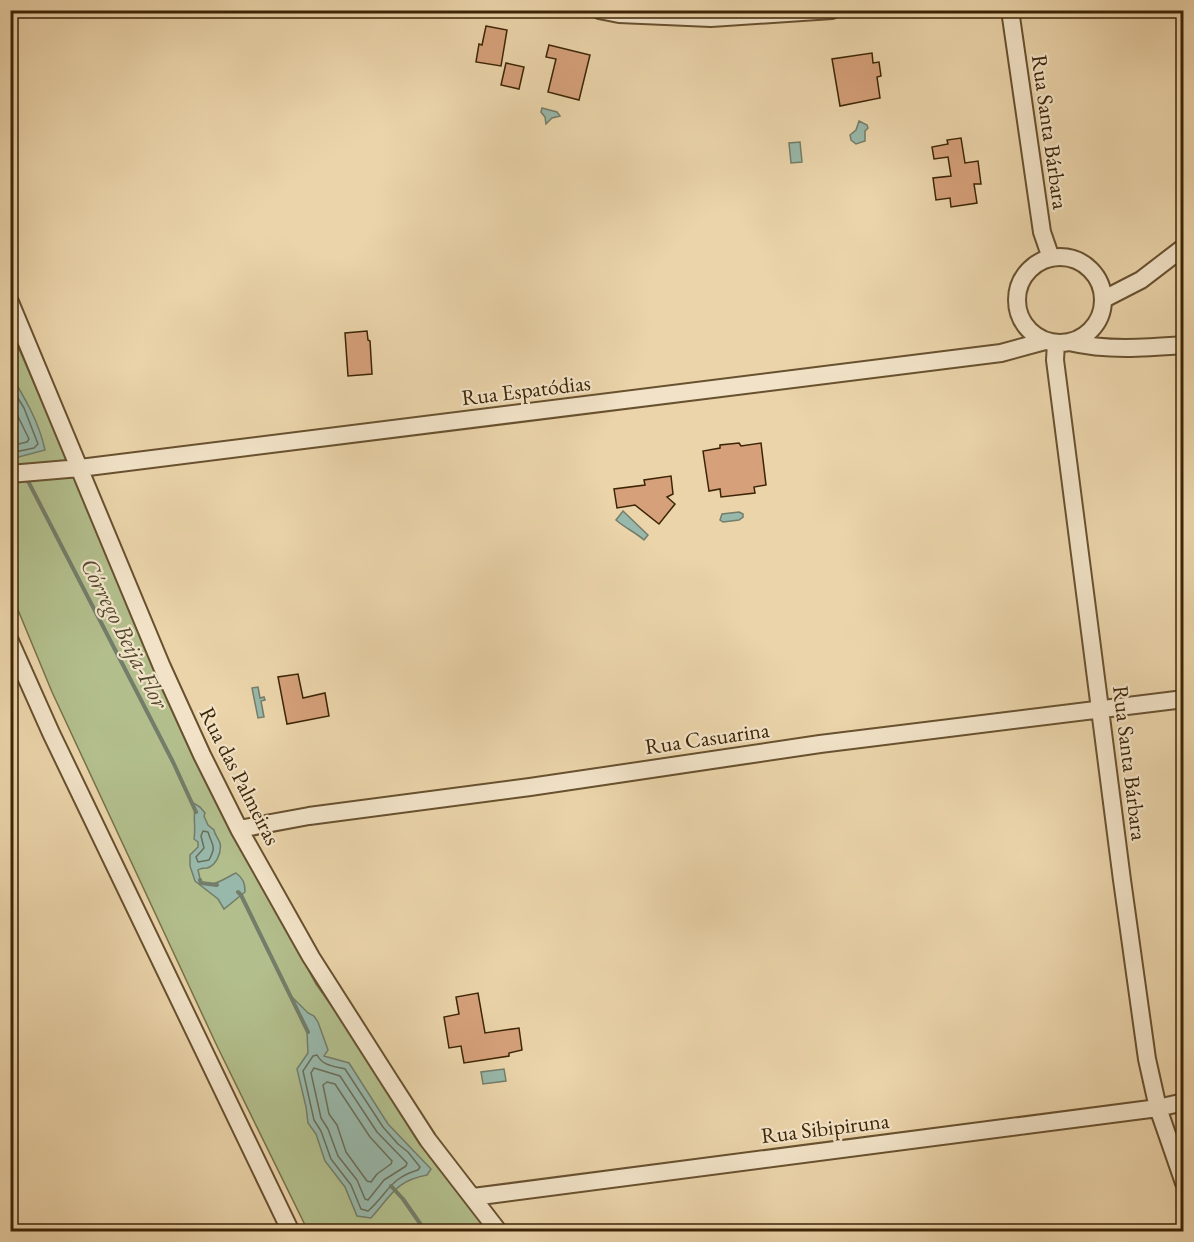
<svg xmlns="http://www.w3.org/2000/svg" width="1194" height="1242" viewBox="0 0 1194 1242" font-family="'EB Garamond',serif">
	<rect width="100%" height="100%" fill="#ebd4aa"/>
	<filter id="stains"><feTurbulence type="fractalNoise" baseFrequency=".00333" numOctaves="4"/><feColorMatrix values="0 0 0 0 .2 0 0 0 0 .09 0 0 0 0 .02 0 0 0 .5 -.17"/></filter>
	<radialGradient id="worn" r=".72"><stop offset=".6" stop-color="#630" stop-opacity="0"/><stop offset="1" stop-color="#630" stop-opacity=".3"/></radialGradient>
	<path fill="#b2be8c" stroke="#777249" stroke-width="1.5" d="M10,328l194,447 112,209 175,247h-183l-91,-185 -165,-354 -41,-99z"/>
	<path fill="#98b8ab" stroke="#737d69" stroke-width="1.5" d="M542,108l15,4 3,4 -8,2 -6,6 -1,-7 -4,-5z
		M859,121l8,4 1,3 -3,3v10l-9,3 -5,-4 -1,-5 6,-5z
		M800,142l2,20 -11,1 -2,-20z
		M10,374c15,24 29,48 35,76l-34,9z
		M623,511l25,24 -4,5c-9,-8 -19,-12 -28,-20z
		M739,512l4,2v3l-4,3 -16,2 -3,-2 2,-6z
		M258,687l2,11 4,-1 1,3 -4,1 3,16 -6,1 -6,-30z
		M190,801l10,6 5,6 -1,3 4,9 6,5c1,5 4,8 6,13 2,9 -4,23 -13,25 -3,0 -6,0 -9,2l3,13c12,5 24,-5 35,-10 7,5 9,10 9,19l-21,17 -6,-10 -23,-18 -5,-15v-11l8,-8v-5l-4,-3c2,-11 -1,-20 1,-31z
		M291,996l17,17 6,3 4,6 10,28 -4,6 25,7 39,61 43,45 -4,6c-32,6 -36,21 -56,43l-14,-2 -12,-29 -20,-26 -9,-27 -8,-11 -2,-16 -9,-38 11,-16 -1,-21z
		M504,1069l2,12 -23,3 -2,-12z"/>
	<g fill="none" stroke-linecap="round" stroke-linejoin="round">
		<path stroke="#6a6e58" stroke-width="1.5" d="M10,385l14,23 14,36 -4,4 -24,5
			M10,400l19,39 -2,3 -17,4
			M203,831l5,1c4,14 9,13 1,28l-11,2 -2,-5 8,-9 -3,-12z
			M317,1055c6,11 17,11 28,14l38,58 15,17 10,8 12,15 -2,3c-28,8 -30,23 -50,41l-7,-2 -10,-24 -20,-26 -10,-28 -7,-11 -11,-49 10,-15z
			M314,1068l26,8 37,56 30,31 -1,3 -22,14 -16,20 -3,-1 -8,-19 -19,-24 -10,-27 -7,-11 -10,-45z
			M327,1082l8,2 35,53 22,24 -1,3 -14,10 -6,8 -4,-1 -21,-29 -9,-27 -8,-11 -6,-29z"/>
		<path stroke="#737d69" stroke-width="4" d="M28,481l145,281 23,50
			M200,880l1,3 16,2
			M238,892l3,3 67,137
			M391,1186l12,13 23,33"/>
	</g>
	<path fill="#d5a07a" stroke="#3c2506" stroke-width="1.5" d="M486,26l21,4 -6,36 -25,-4 3,-18 3,1z
		M549,45l41,10 -11,45 -31,-8 8,-33 -10,-2z
		M872,53l1,10 6,-1 2,14 -4,1 3,21 -40,8 -8,-47z
		M506,63l18,4 -5,22 -18,-4z
		M961,138l4,25 13,-2 3,23h-7l3,19 -26,4 -1,-9 -14,2 -3,-22 18,-2 -3,-19 -14,2 -2,-12 16,-3 -1,-4z
		M367,331l1,9 2,1 2,33 -24,2 -3,-43z
		M739,443l2,3 20,-3 5,42 -12,2 1,6 -34,4 -1,-8 -11,2 -6,-40 17,-3v-3z
		M671,476l2,18 -6,3 8,7 -16,20 -24,-19 -18,3 -3,-19 31,-4 -1,-5z
		M298,674l5,24 22,-5 4,23 -42,8 -9,-47z
		M478,993l7,40 34,-5 3,22 -13,3v3l-45,7 -3,-17 -12,2 -5,-31 15,-3 -3,-17z"/>
	<g fill="none" stroke-linecap="round" stroke-linejoin="round">
		<g stroke="#68512f" stroke-width="20">
			<path id="minor" d="M599,10l20,4 92,4 121,-8
				M1010,10l32,222 9,26
				M1017 300a43 43 0 1 1 86 0a43 43 0 1 1-86 0Z
				M1104,299l37,-19 43,-33
				M10,302l152,365 40,88 37,74 72,128 79,124 38,59 71,92
				M1069,342c38,9 76,6 115,3
				M1056,343l-1,17 67,520 25,179 11,49 26,75
				M10,474l70,-6 921,-115 44,-12
				M10,641l41,92 240,499
				M239,829l70,-13 221,-29 290,-43 364,-45
				M473,1197l685,-89 26,-6"/>
		</g>
		<use href="#minor" stroke="#f2e3c8" stroke-width="16"/>
	</g>
	<g text-anchor="middle" dominant-baseline="central" stroke-width="4.5" stroke-linejoin="round" paint-order="stroke">
		<g font-size="22" fill="#3c2506" stroke="#f2e3c8">
			<text transform="translate(1050 132) rotate(82)">Rua Santa Bárbara</text>
			<text transform="translate(526 390) rotate(-7)">Rua Espatódias</text>
			<text transform="translate(707 738) rotate(-8)">Rua Casuarina</text>
			<text transform="translate(1130 763) rotate(83)">Rua Santa Bárbara</text>
			<text transform="translate(240 776) rotate(63)">Rua das Palmeiras</text>
			<text transform="translate(825 1128) rotate(-7)">Rua Sibipiruna</text>
		</g>
		<g font-size="24" font-style="italic" fill="#534a2f" stroke="#f2e3c8">
			<text transform="translate(125 633) rotate(63)">Córrego Beija-Flor</text>
		</g>
	</g>
	<rect width="1194" height="1242" fill="none" stroke="#ebd4aa" stroke-width="36"/>
	<rect x="12" y="12" width="1170" height="1218" fill="none" stroke="#3c2506" stroke-width="3"/>
	<rect x="18" y="18" width="1158" height="1206" fill="none" stroke="#3c2506" stroke-width="1.5"/>
	<rect width="100%" height="100%" filter="url(#stains)"/>
	<rect width="100%" height="100%" fill="url(#worn)"/>
</svg>
